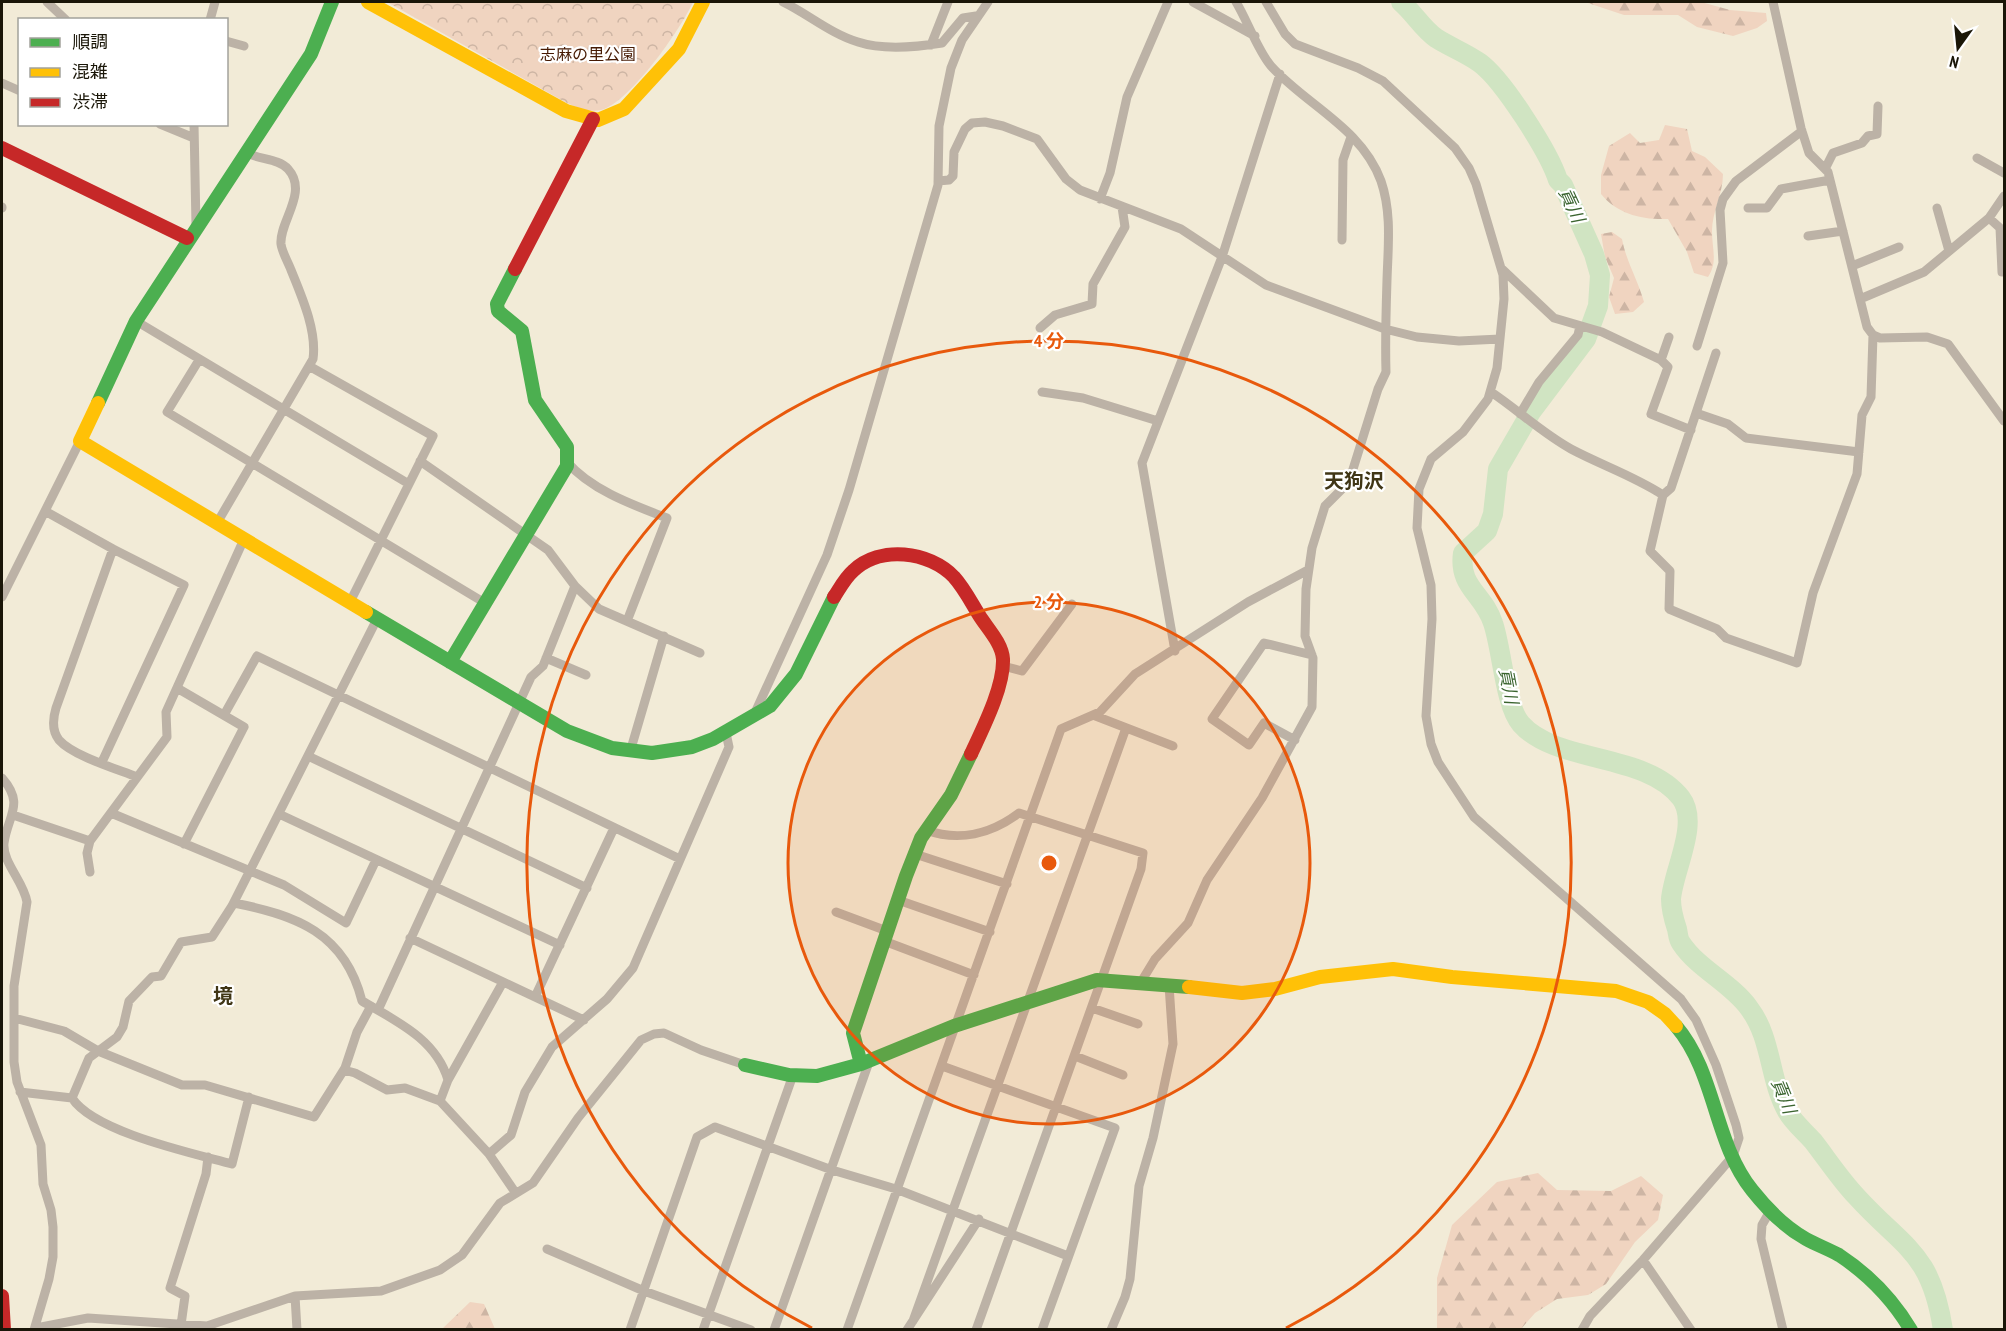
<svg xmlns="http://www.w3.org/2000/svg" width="2006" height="1331" viewBox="0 0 2006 1331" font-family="'PT Sans Narrow','Noto Sans JP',sans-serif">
	<defs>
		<pattern id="forest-firs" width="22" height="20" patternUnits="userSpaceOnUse" patternTransform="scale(1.5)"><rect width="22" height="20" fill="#f0d4c0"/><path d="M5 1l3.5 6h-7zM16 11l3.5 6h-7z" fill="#cdb5a4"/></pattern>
		<pattern id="park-crowns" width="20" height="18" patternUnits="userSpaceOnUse" patternTransform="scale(1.5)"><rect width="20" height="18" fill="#f0d4c0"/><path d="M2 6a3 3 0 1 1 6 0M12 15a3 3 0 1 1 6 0" fill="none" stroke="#cdb5a4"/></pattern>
	</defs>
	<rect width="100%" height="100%" fill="#f2ebd7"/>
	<path fill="url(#forest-firs)" d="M1585,2h116l29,8 36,3 1,8 -10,7 -24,8 -36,-9 -19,-12h-54z
		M1665,125l22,4 5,22 13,6 18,17c0,20 -11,38 -11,57 0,18 6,31 -4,46l-14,-4 -7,-21 -19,-33c-26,1 -51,-5 -67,-25v-19l8,-29 21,-13 10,10 19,-3z
		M1612,232l10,7c4,22 16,41 22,63l-11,10 -18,2 -6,-17 5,-19 -9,-21 -4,-23z
		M1538,1173l19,17 54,1 30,-15 22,19 -5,25 -23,22 -29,42 -18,11 -31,4 -22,14 -14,16h-84v-51l15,-53 45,-43z
		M470,1302l14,2 11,25h-53z"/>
	<path fill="url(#park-crowns)" d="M387,2h306c-12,27 -64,101 -92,108 -12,3 -26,-3 -36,-8z"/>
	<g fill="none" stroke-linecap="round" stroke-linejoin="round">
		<path stroke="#d0e4c2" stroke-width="20" d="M1401,2c13,11 21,26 35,36 14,9 30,15 44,25 23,17 69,89 78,117l5,5 31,69 6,21 -2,31 -12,33 -55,73 -33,57 -5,45 -6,17 -24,22c-5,34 21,41 30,70 9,26 12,83 28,101 35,40 125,28 160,74 19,25 -8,73 -10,101 0,10 3,21 6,30 1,4 1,10 4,14 17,26 50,40 68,65 23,30 20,71 38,103 6,11 17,20 26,30 14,18 27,38 43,55 48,53 75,55 87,134"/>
		<path stroke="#bcb2a6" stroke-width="9" d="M47,2l19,18
			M783,2c25,12 48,32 75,40 24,8 59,5 84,1l21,-25 13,-2
			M1193,2l62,34
			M1266,2l19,32 10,10 63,24 25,13 72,67 14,20 7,16 27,91 1,24 -7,69 -9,31 -25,33 -32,27 -12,30 -2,39 14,57 1,34 -6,97 5,28 7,18 36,55 207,182 15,21 20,45 20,60 3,13 -6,18 -90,104 -53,56 -8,14
			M1773,2l28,126 8,25 19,19 39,155 6,8 7,3 47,-1 21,7 56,77
			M210,20l5,-18
			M226,41l18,5
			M931,45l17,-43
			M2,83l18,8
			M160,124l34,14
			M194,124l2,102
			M1977,158l27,15
			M1825,169l8,-16 29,-10 6,-7 9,-2 1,-28
			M938,181l11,-1 4,-4 1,-24 11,-23 7,-6 13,-1 18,4 34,13 29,40 14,11 101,39 85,56 119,44 32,8 42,4 41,-2
			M1100,199l10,-26 17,-76 41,-95
			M2,207v1
			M1748,208h19l14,-19 49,-9
			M1937,208l12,43
			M1989,218l11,10 2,44h2
			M1808,236l35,-5
			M1342,240l1,-80 8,-23
			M1852,266l47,-19
			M1501,268l53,50 48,14 59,28 7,7 -17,47 40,16
			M1860,299l64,-27 65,-54 15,-22
			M136,321l273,163
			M1040,328l15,-13 37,-11 1,-20 32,-57 -3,-20
			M1697,346l26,-83 -3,-53 3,-11 13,-18 66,-50
			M1716,353l-45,135 -8,7 -13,56 20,20 -1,38 48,20 9,9 71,25 16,-70 44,-119 5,-59 9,-18 2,-62
			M199,360l-32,52 318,191
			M1661,360l8,-23
			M309,366l124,70 -83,166
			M1042,392l41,6 75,23
			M1491,392c27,18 51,41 80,57 30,16 63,27 92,46
			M1696,413l32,11 18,14 113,14
			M1520,414l19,-32 39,-47 2,-9
			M420,461l128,89 27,36 24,23 101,44
			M567,462c24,28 66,43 100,56l-40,103
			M45,511l68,38 -57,159c-3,10 -4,23 3,32 14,16 58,29 78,37
			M217,523l96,-164c4,-28 -11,-62 -22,-89 -3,-8 -9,-18 -10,-26 -2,-22 28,-52 7,-75 -10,-11 -30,-9 -42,-17
			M2,597l78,-156
			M1175,651l-33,-188 80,-206 58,-183
			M546,658l40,17
			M1003,666l19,5 50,-67
			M177,688l67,39 -60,117
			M224,715l33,-59 423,203
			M1093,715l80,31
			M753,717l74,-162 22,-65 89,-305 1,-59 12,-58 11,-28 26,-38
			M1295,740l-31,-17 -15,22 -37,-26 52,-76 48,12
			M630,752l34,-116
			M308,756l279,132
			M102,762l82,-177 -71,-36
			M2,778c23,26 6,37 2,65 -2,19 20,39 23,59l-13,84v76l3,20 24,63 2,39 8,26 2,17v30l-4,22 -15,51
			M111,813l173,72 62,38 30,-63
			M279,814l281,131
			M13,815l77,26 77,-104 -1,-25 78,-173
			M926,830c33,12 65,4 93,-17l124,40 -2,16 -165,461
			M90,841l-3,12 3,19
			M915,854l92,30
			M898,900l92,32
			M234,903c62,12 111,30 128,98 34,20 74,38 86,79l-8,21 49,53 26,38
			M836,912l51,19
			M410,938l174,82
			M884,941l90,34
			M1141,982l14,-23 33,-36 19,-43 55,-82 50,-91 1,-49 -8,-22 1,-47 6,-41 13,-42 24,-24 29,-93 8,-17c-1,-31 0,-61 1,-92 1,-33 5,-67 -6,-99 -19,-53 -75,-76 -110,-115 -13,-15 -24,-46 -35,-64
			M535,997l79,-169
			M1092,1008l46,16
			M378,1010l153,-333 12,-11 32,-80
			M14,1018l50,13 34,20 84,34h23l109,32 31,-49 12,-36 14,-26
			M1075,1056l48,19
			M942,1066l173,62 -73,202
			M344,1070l11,3 32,17 18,-2 35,13
			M448,1080l55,-98
			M20,1092l52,6c22,34 120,55 160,66l17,-67
			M72,1098l17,-40 28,-21 6,-10 6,-26 23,-24 9,-1 20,-34 31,-5 20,-31 145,-287
			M489,1154l22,-19 14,-43 27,-45 55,-48 26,-31 96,-221 -3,-14
			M1770,1211l-8,14 -1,14 22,91
			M547,1249l97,42 107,39
			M1643,1260l48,70
			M295,1296l2,34
			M913,1321l213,-593
			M181,1325l4,-29 -15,-8 36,-114 2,-17
			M36,1328l52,-10 119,8 88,-30 86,-5 59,-21 22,-15 38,-52 33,-20 45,-65 63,-78 13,-6 10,-1 37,17 44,15
			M630,1330l67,-193 18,-10 117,43 64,19 172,67
			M703,1330l90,-255
			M774,1330l95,-268
			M847,1330l214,-601 39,-17 35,-38 113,-72 60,-32
			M907,1330l72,-111
			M1111,1330l14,-33 5,-18 9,-93 14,-48 20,-94 -4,-59"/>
		<path stroke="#4caf50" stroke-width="14" d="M98,403l38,-82 175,-267 21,-52
			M366,612l201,119 45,17 40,5 40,-6 21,-8 57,-33 26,-32 38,-77
			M450,662l117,-196v-19l-32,-47 -13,-69 -24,-20 -1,-7 18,-35
			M1676,1026c40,47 38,117 76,164 15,19 33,37 54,49 11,6 22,10 33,16 29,19 54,45 72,75
			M861,1064l-8,-31 53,-157 15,-38 30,-43 20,-41
			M745,1065l44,10 28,1 44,-12 93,-38 143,-46 92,7"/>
		<path stroke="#ffc107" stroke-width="14" d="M368,2l198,109 32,9 26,-11 55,-60 24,-47
			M98,403l-18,38 286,171
			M1189,987l53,6 33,-4 45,-12 73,-8 59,8 164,14 32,11 17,12 11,12"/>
		<path stroke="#c62828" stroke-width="14" d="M2,148l185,90
			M515,269l78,-150
			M834,597c6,-9 11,-19 19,-26 27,-26 76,-20 101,6 10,11 17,25 25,38 8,13 23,28 24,44 1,28 -20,69 -32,95
			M2,1296l2,34"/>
	</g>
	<circle cx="1049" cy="863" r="261" fill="#e8590c" fill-opacity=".12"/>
	<g fill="none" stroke="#e8590c" stroke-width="3">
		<circle cx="1049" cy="863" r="261"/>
		<path d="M812 1328A522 522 0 1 1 1286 1328"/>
	</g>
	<g text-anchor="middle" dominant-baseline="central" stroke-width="4.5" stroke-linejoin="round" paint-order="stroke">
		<g font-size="16" fill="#461a03" stroke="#fff">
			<text x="588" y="54">志麻の里公園</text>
		</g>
		<g font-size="18" font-style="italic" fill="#3a642f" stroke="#fff">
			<text transform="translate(1572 205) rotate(65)">貢川</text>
			<text transform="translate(1509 686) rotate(79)">貢川</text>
			<text transform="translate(1784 1096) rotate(68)">貢川</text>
		</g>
		<g font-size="20" font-weight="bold" fill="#403616" stroke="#fff">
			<text x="1354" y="481">天狗沢</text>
			<text x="223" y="996">境</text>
		</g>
	</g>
	<circle cx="1049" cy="863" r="9" fill="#e8590c" stroke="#fff" stroke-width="3"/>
	<g font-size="18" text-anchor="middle" font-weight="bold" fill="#e8590c" stroke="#fff" stroke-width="4.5" stroke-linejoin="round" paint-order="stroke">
		<text x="1049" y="347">4 分</text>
		<text x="1049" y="608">2 分</text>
	</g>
	<rect width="2006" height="1331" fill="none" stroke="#1a1608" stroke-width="6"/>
	<rect x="18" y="18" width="210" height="108" fill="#ffffff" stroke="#a3a29c" stroke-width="1.5"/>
	<rect x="30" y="38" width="30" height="9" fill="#4caf50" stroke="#a3a29c" stroke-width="1.5"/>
	<text x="72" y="48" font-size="18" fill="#1a1608">順調</text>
	<rect x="30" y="68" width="30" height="9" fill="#ffc107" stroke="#a3a29c" stroke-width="1.5"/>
	<text x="72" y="78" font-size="18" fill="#1a1608">混雑</text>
	<rect x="30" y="98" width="30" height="9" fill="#c62828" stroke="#a3a29c" stroke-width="1.5"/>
	<text x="72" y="108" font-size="18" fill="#1a1608">渋滞</text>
	<g transform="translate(1958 48) rotate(195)" stroke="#ffffff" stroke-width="4.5" paint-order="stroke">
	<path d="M0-4.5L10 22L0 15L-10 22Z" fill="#1a1608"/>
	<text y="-9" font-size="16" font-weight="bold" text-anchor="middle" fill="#1a1608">N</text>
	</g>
</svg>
